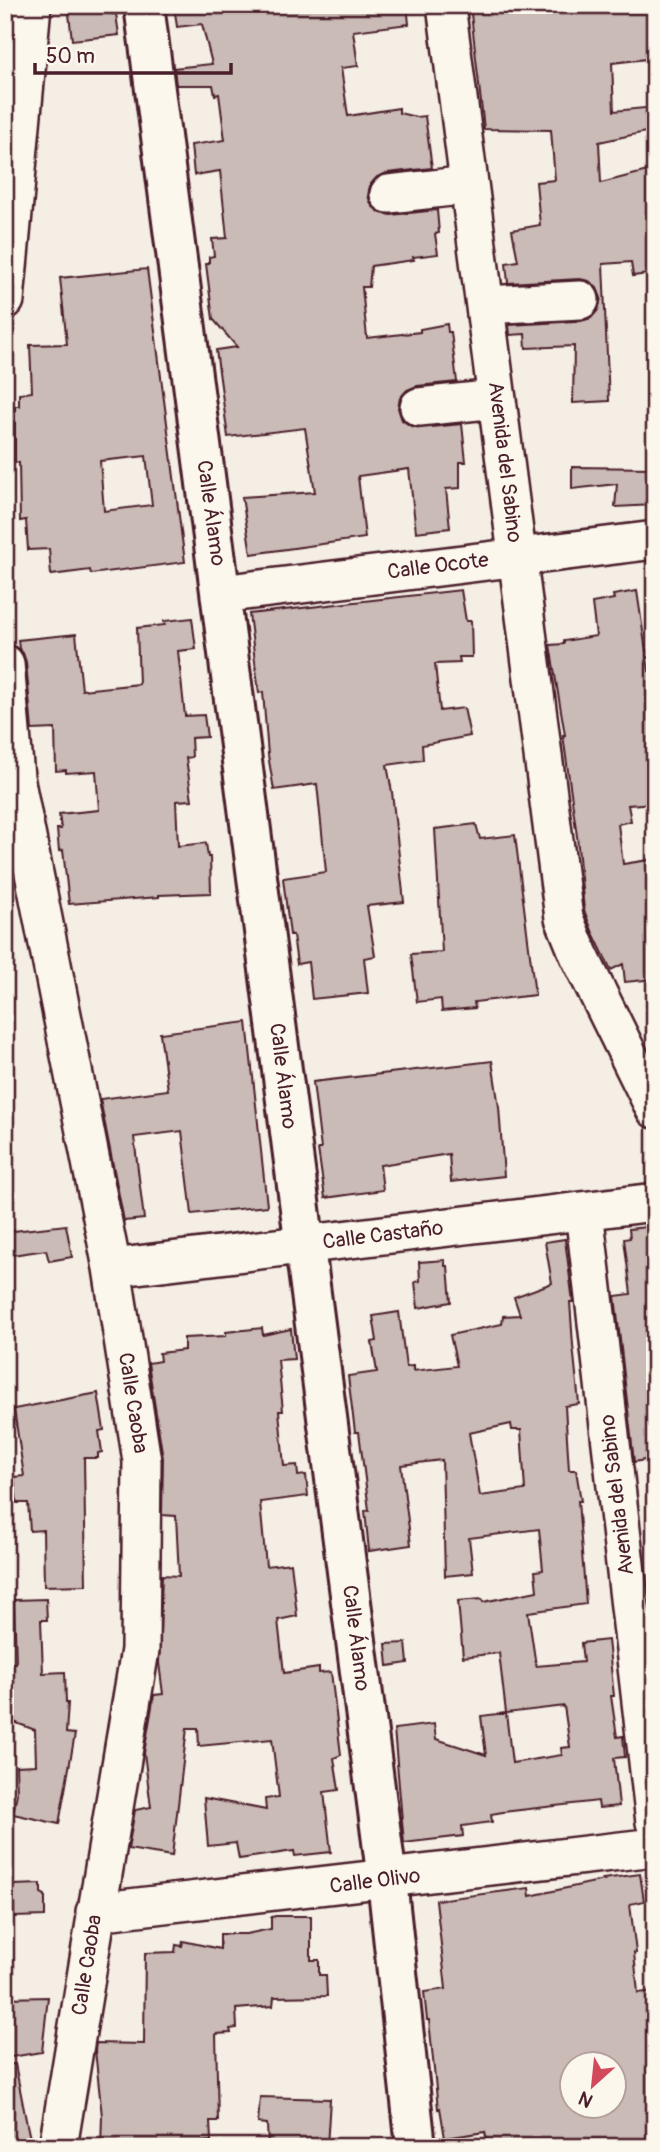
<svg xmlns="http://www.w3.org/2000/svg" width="660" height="2152" viewBox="0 0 660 2152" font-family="Pangolin,sans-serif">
	<rect width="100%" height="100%" fill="#f4eee4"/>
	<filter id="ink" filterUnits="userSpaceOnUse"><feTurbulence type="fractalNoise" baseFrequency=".0143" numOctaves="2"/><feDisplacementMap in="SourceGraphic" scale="14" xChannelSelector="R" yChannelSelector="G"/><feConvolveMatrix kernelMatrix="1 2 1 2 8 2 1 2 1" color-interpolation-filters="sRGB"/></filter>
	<g filter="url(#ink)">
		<path fill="#cabbb6" stroke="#4a1f2b" stroke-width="2" fill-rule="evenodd" d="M68,5h42l1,9h5l3,21 -47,5z
			M174,5h233l2,19 -56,7 5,35 -17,2 7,48 51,-8v5l17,4 9,-1 7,52 -45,5 -10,4 -7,8 -2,11 4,10 9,7 10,2 46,-5 2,23 -4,1 3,20 -25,3 1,3 -43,6 -2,21h-7l5,51 53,-6v-3l27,-5 1,8h3l6,50 -40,4 -10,4 -7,8 -2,10 4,12 9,6 10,2 41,-4 4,38h-6v26l-14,1 4,39 -34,4 -7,-63 -51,7 7,62 -114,16 -9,-57 73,-5 -10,-64 -77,9 -12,-87 21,-3 -24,-28 -7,-55 3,-1v-6l5,-1 -2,-17 15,-1 -7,-67 -26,4 -3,-30 34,-5 -6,-46 -4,1 -2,-10h-37l-2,-17 38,-4 -10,-40 -25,3z
			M470,5h185v53l-43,5 2,48 41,-4v23l-56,12 2,41 54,-14v104l-22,3 -2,-14 -28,2 6,137 -36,2 1,-57 -48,2 -1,-14 -15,1 -1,-10 72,-4 10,-3 7,-8 3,-12 -4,-10 -8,-7 -9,-2 -72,4 -2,-20 12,-2 -6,-31 28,-5 -4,-43 19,-2 -4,-50 -67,-1z
			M147,269l38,293 -94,12 -1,-4 -39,5 -2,-26 -21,1 -2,-30 -6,1 -1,-59 -4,1v-57h4v-12l13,-2 -2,-47 37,-1 -7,-66zM146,456l6,49 -48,6 -4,-50z
			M572,467l83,1v37l-40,2 2,-23 -45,5z
			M461,590l5,31h5l1,36h-13l1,6 -25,1 5,47 24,-3 6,28 -48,9 1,15 -36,5 5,27 12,110 -37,4 8,50 -11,2 4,35 -56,6 -4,-37 -11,2 -4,-29h-3l-7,-57 43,-6 -9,-88 -43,6 -6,-35 -5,-63 -4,1 -10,-79z
			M637,591l12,80 6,-1v133l-27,2 3,16 -13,3 5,40 32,-5v120l-30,3 -2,-18 -12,6 -18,-37 -9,-23 -7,-74 -14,-101h2l-15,-90 14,-1v-3l32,-5 -4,-33 22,-4 -1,-4z
			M192,618l4,31 -18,2 7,65 19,-1 3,22 -16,1 1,19 -6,1 6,42 -16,1 2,45 28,-3 2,14h2l1,36 -52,2v2l-90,7 -6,-54 -4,1 -2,-22h4l-2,-15 40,-4 -3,-39 -30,2v-3l-10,1 -1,-42 -23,1 -6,-68 -3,-9 -4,-4 -1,-9 58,-6 6,56 57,-6 -2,-56 28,-3 -1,-4z
			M476,824l4,15 35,-4 20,160 -61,7 1,6 -33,3 -1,-12 -24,3 -6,-48 31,-2 -7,-123z
			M247,1022l20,184 -75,8 -10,-83 -48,6 10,82 -20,2 -24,-122 68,-9 -8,-57z
			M492,1061l7,46 5,69 -53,6 -2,-28 -69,11 3,25 -58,8 -7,-49h3l-8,-67z
			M66,1225l6,32 -23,4 -3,-11 -41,6v-24z
			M655,1226v232l-21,4 -19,-166 16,-2 -7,-55 6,-1 -1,-9z
			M565,1239l8,63h-3l3,43 6,59 -14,2 4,64h7l5,31h-3l8,103 -58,8 8,54 47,-4 -2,-19 27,-3 6,56h-3l6,41 6,-1 2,21 -11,1 5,48 -20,2 -1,-7 -95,11 -12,2 1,8 -30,4 1,10 -59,7 -10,-114 40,-5 2,15 50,16 -5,-39 25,-3 -7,-60 -36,4 -5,-56 24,-2 1,3 54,-11 -2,-20 8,-1 -4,-41 -70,9 4,35 -28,3 -3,-116 -41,5 10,80 -42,6 -4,-40 4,-1 -10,-78h-4l-7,-56 29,-4 -5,-30 5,-1 -4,-25 26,-4 7,55 7,-1v5l44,-5 -7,-31 52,-11 1,-8 17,-1 -6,-18 38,-14 -7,-41zM511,1424l1,6h9l4,60 -45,6 -11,-63zM564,1706l6,41 -9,1 1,7 -50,8 -6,-50z
			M445,1260v6h3l3,36 -33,6 -3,-26 5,-1 -1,-19z
			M262,1328l1,7 28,-6 3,30 -16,1 5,51h-4l5,55 13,-1 1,11 8,-1 2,21 -48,6 6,64 25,-3 3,25 3,28 -19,4 6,53 35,-5v5l12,-1 10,83 -7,3 5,32 -15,2 7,60 -36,4 -1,-5 -55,8 -3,-16 -28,3 -4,-48 62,12 -1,-11 14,-2 -7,-58 -73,7 -1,-18h-11l-15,128 -44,-7 7,-39 16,-3 -7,-54 10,-58 9,-1 -4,-31 3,-88 17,1 -3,-60 -14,-1 1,-57 -15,-95 12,-2 -1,-8 25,-3v-12l42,-2v-4z
			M98,1393l6,37 -5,1 3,21 -4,1v5h-14l2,127 -42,1 -1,-56 -13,1 -2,-28h-11l-3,-26 10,-1 -10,-67z
			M46,1599l1,21h-6l2,53 22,-1 1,31h2l-2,30 9,1 -16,90 -46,-10 4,-21 -1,-27 20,-1 -1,-35 -21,-8 -3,-24h-6v-35h11l-2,-63z
			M406,1643l2,20 -20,3 -2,-22z
			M640,1874l4,27 -14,3 6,49h-2l4,40 17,-2v156h-117v-5l-50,5 -3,-15 -40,6 -5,-30 -2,1 -9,-89h-2l-3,-28 22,-3 -10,-89 93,-12 1,8 74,-16 -1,-1zM572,2064h42v42h-42z
			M41,1884v9l4,2v21l-31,1 -1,-32z
			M276,1916h35v44h8v15h7l1,21 -53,1 -1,9 -37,3 1,19 -7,1 1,4 -15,1 2,87h-8l1,20 -10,1 1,5h-101l1,-31 -7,-66 1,-7 48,1 1,-91 30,-1 1,-7 6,1 1,-5 37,8v-15h26l25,-5v-12z
			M48,1997l-6,55 -37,6v-60z
			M15,2064l12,61 5,22h-27v-82z
			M260,2097l70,2 -3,48h-59l-1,-23 -9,-1z"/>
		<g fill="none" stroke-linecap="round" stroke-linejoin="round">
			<g stroke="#4a1f2b" stroke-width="42">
				<path id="minor" d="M446,5l118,913 15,37 76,154
					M389,194l80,-9
					M5,300l27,-295
					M485,305l95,-5
					M419,407l78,-8
					M221,594l434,-54
					M5,664l10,113 97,491 30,193 -2,189 -82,497
					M584,1211l71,611
					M112,1268l543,-66
					M95,1912l560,-65"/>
			</g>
			<g stroke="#4a1f2b" stroke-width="44">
				<path id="major" d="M144,5l243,1875 29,267"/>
			</g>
			<use href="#minor" stroke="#fbf7ec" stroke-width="37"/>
			<use href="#major" stroke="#fbf7ec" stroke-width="38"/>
		</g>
	</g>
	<g text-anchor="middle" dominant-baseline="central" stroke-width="5" stroke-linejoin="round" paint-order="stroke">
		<g font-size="21" fill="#4a1f2b" stroke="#fbf7ec">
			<text transform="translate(505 462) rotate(83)">Avenida del Sabino</text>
			<text transform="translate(211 513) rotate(82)">Calle Álamo</text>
			<text transform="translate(438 566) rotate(-7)">Calle Ocote</text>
			<text transform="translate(283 1076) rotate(83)">Calle Álamo</text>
			<text transform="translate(383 1235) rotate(-7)">Calle Castaño</text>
			<text transform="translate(133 1403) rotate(81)">Calle Caoba</text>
			<text transform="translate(617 1495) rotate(-97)">Avenida del Sabino</text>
			<text transform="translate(356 1638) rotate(83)">Calle Álamo</text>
			<text transform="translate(375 1881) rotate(-7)">Calle Olivo</text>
			<text transform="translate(87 1965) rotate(-81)">Calle Caoba</text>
		</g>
	</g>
	<rect width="660" height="2152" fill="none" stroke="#fbf7ec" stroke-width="28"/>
	<rect x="14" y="14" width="632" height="2124" fill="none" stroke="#4a1f2b" stroke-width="2.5" filter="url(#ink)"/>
	<g transform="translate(593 2085) rotate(207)"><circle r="33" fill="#fbf7ec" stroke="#b4a19f" stroke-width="2"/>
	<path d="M0-5L12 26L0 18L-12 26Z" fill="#d1495b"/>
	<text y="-10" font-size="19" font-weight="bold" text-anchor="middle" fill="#4a1f2b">N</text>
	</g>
	<path d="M35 63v10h196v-10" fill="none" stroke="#4a1f2b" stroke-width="3.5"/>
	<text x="46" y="63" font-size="21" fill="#4a1f2b" stroke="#fbf7ec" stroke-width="5" paint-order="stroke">50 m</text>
</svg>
